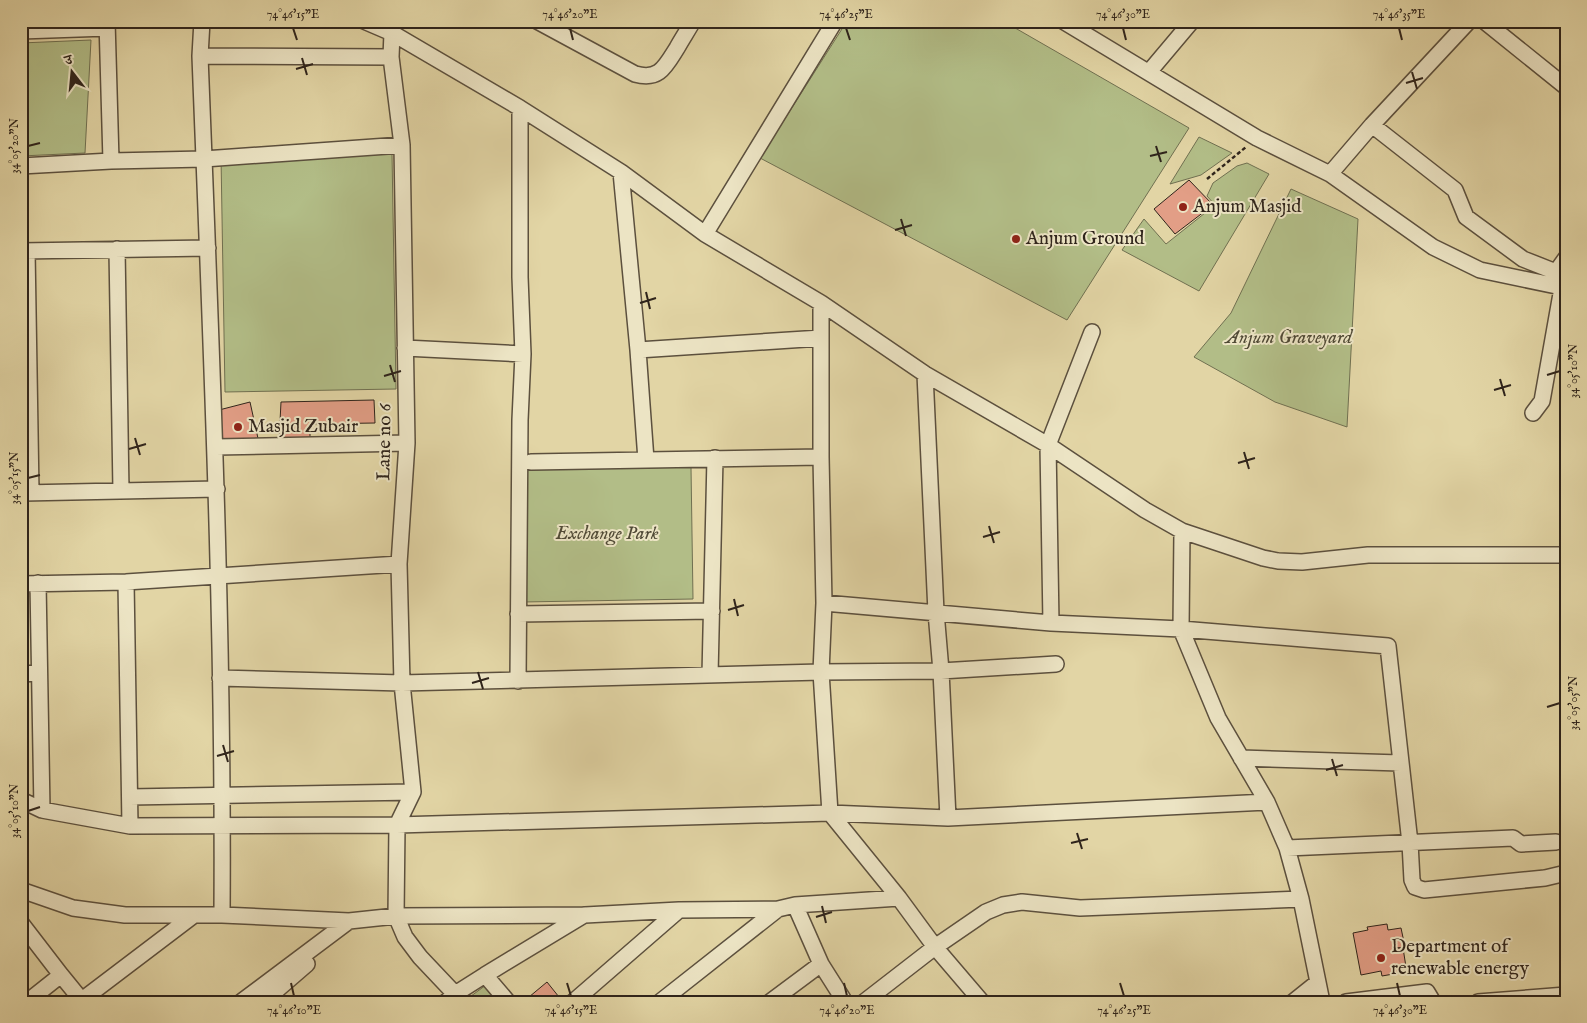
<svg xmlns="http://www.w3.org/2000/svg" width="1587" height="1023" viewBox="0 0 1587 1023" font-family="'IM FELL English','Noto Serif Devanagari',serif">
	<rect width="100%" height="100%" fill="#e2d5a5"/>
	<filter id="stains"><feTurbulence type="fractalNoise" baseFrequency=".004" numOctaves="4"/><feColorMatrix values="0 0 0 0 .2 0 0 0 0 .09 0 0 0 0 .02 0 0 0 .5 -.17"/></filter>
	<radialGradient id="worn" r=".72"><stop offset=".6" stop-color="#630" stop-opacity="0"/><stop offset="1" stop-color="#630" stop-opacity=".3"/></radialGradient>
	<path fill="#b2bd87" stroke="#707051" d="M847,21h156l186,107 -122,192 -307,-162z
		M91,40l-6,113 -64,3v-113z
		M1199,137l33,16 -31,22 -31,9z
		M392,154l4,235 -171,3 -4,-235z
		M1247,163l22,11 -70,117 -77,-41 22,-31 22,25 49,-39 -8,-9 6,-13 24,-17z
		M1291,189l67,30 -11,208 -72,-25 -81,-45 37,-44z
		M691,467l2,132 -170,3 -2,-132z
		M486,985l12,17h-35z"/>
	<path fill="#e29e86" stroke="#2f241b" d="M1189,180l24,25 -38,29 -21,-25z
		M374,400l1,23 -65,1v17h-31l2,-39z
		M250,402l9,41h-38l-2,-33z
		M1387,924l1,6 13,-2 4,19 -8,1h6l3,19 -8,2 1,4 -17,3 -1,-5 -20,4 -8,-42 15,-3 -1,-3z
		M547,982l16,20h-40z"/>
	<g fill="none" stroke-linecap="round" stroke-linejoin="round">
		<g stroke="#5c503e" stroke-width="18">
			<path id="minor" d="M107,21l4,140
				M202,21l-2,35c11,286 24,572 22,859
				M364,21l28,12 128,75 101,64 84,62 116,69 104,71 123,71 97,65 37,21 -1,98 37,89 49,84 20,46 14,51 21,103
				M537,21l98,53c24,7 30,-7 42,-26 5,-9 11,-18 16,-27
				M1063,21l194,117 73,36 42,-49 97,-104
				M1484,21l82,66
				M21,31l86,-3
				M392,33l-1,24 11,88 5,298 -8,121 3,119 11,109 -16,33 -1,91 9,21 15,20 35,37
				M200,56l191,1
				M1149,72l43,-51
				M1372,125l83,65 11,27 57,42 33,13 10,-14
				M21,166l90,-5 93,-2 198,-14
				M621,172l17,178 8,110
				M1330,174l103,73 47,23 86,18
				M705,234l130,-213
				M117,249l4,242
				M21,251l187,-3
				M27,251l4,241
				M821,303v154l3,146 -3,69 9,141 69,85 36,49 47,55
				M405,348l118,6
				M638,350l183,-12
				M925,374l11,238 5,59 7,147
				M1533,413l9,-12 20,-113
				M216,447l191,-4
				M531,462l290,-5
				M23,493l194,-4
				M1182,531l81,27 15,3 24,1 66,-7h198
				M126,582l4,244
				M38,583l4,227
				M21,584l105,-2 273,-18
				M824,603l227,20 130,6 207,17 22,197 2,37 3,7 9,3 121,-12 21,-5
				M518,614l194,-3
				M1051,623l-3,-178 44,-113
				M21,674l18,-1
				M710,675l5,-217
				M220,678l182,5 419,-11 120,-1 115,-7
				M518,681l2,-261 3,-66 -3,-77v-169
				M1241,758l159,5
				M130,797l283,-5
				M21,800l21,10 88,16 267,-1 433,-12 118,5 319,-16
				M1287,848l226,-10 8,6 35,-2
				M21,890l52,18 52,7h97l127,6 47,-5 189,-1 94,-5 99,-1 17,-4 104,-7
				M795,905l26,59 24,38
				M21,923l40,52 22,27
				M485,975l99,-60
				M82,1000l112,-85
				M27,1002l34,-27
				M241,1002l108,-81
				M263,1002l44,-38
				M446,1002l9,-8 30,-19 23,27
				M573,1002l106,-92
				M660,1002l118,-93
				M770,1002l51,-38
				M864,1002l71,-55 51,-35 17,-7 19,-3 58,6 221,-9
				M1293,1002l25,-20
				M1346,1002l81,-10 6,10
				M1478,1002l88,-7"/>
		</g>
		<path stroke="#2f241b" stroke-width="2.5" stroke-dasharray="4 2.5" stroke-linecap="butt" d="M1207,179l39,-32"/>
		<use href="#minor" stroke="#ece4c4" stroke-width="15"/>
	</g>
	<path fill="none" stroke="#2f241b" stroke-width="2" d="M293,28l4,12M570,28l3,12M846,28l4,12M1123,28l3,12M1399,28l3,12M302,58l5,17M296,69l17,-5M1412,72l5,17M1406,83l17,-5M28,146l12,-3M1156,146l5,16M1150,156l17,-4M901,219l5,17M895,230l17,-5M646,292l4,17M640,303l16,-5M390,365l5,17M1547,375l13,-4M384,376l17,-5M1500,379l5,17M1494,390l17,-5M135,438l5,17M129,449l17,-5M1244,452l5,17M1238,463l17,-5M28,478l12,-3M989,526l5,17M983,537l17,-5M734,599l4,17M728,610l16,-5M478,672l5,17M472,683l17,-5M1547,707l13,-4M223,745l5,17M217,756l17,-5M1332,759l5,17M1326,770l17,-5M28,811l12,-4M1077,833l5,16M1071,843l17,-4M822,906l4,17M816,917l16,-5M291,983l3,13M567,983l4,13M844,983l3,13M1120,983l4,13M1397,983l3,13"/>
	<g fill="#8f2418" stroke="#ece4c4" stroke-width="2">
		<circle cx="1183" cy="207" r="5"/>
		<circle cx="1016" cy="239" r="5"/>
		<circle cx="238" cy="427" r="5"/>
		<circle cx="1381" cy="958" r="5"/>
	</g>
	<g text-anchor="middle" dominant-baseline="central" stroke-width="4" stroke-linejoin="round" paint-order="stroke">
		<g font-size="19" fill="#2f241b" stroke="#ece4c4" text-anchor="start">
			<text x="1193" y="207">Anjum Masjid</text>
			<text x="1026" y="239">Anjum Ground</text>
			<text x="248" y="427">Masjid Zubair</text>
			<text x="1391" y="947">Department of<tspan x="1391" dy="22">renewable energy</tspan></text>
		</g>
		<g font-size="19" font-style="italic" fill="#504a36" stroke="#ece4c4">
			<text x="1289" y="338">Anjum Graveyard</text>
			<text x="607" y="534">Exchange Park</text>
		</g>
		<g font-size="19" fill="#2f241b" stroke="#ece4c4">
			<text transform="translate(385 442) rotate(-89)">Lane no 6</text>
		</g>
	</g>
	<rect width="1587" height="1023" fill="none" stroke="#e2d5a5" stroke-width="55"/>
	<g transform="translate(72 72) rotate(344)" stroke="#ece4c4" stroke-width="4" paint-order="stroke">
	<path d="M0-4L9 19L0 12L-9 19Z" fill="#2f241b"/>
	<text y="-8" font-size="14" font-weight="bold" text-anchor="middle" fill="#2f241b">उ</text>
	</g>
	<rect x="28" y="28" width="1532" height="968" fill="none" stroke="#2f241b" stroke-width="2"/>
	<g font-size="12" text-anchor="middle" fill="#2f241b">
		<text x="293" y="18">74°46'15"E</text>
		<text x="570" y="18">74°46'20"E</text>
		<text x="846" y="18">74°46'25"E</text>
		<text x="1123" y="18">74°46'30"E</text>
		<text x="1399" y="18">74°46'35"E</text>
		<text transform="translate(14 146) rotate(-90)" y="4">34°05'20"N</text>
		<text transform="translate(1573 371) rotate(-90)" y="4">34°05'10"N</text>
		<text transform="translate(14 478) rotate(-90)" y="4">34°05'15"N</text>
		<text transform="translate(1573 703) rotate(-90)" y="4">34°05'05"N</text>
		<text transform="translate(14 811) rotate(-90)" y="4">34°05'10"N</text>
		<text x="294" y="1014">74°46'10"E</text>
		<text x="571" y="1014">74°46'15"E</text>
		<text x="847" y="1014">74°46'20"E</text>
		<text x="1124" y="1014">74°46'25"E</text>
		<text x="1400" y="1014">74°46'30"E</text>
	</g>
	<rect width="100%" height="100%" filter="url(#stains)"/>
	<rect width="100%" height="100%" fill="url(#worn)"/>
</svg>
